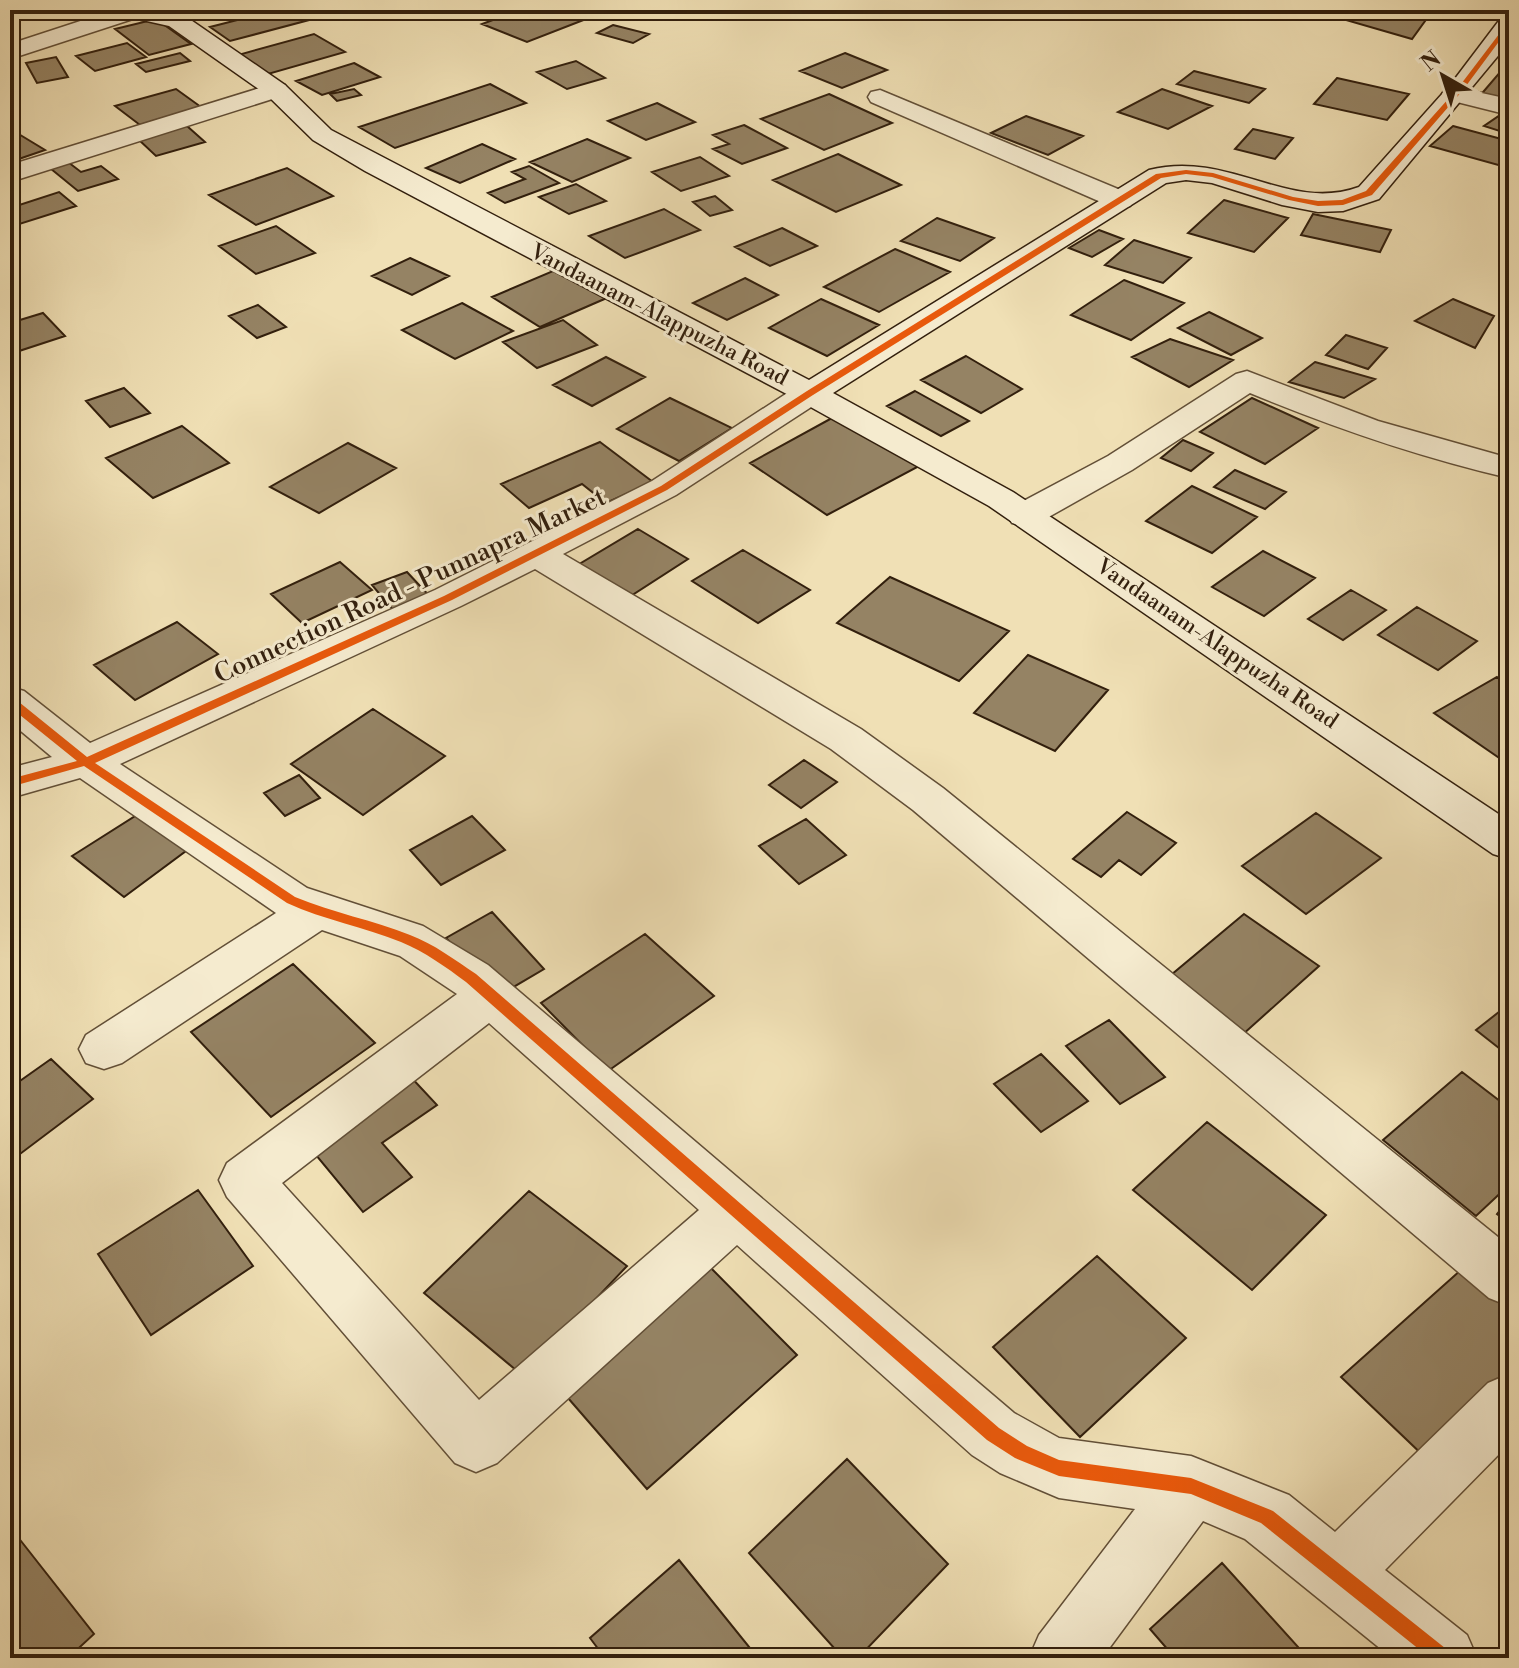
<svg xmlns="http://www.w3.org/2000/svg" width="1519" height="1668" viewBox="0 0 1519 1668" font-family="'Libre Bodoni',serif">
	<rect width="100%" height="100%" fill="#f0e0b5"/>
	<filter id="stains"><feTurbulence type="fractalNoise" baseFrequency=".0025" numOctaves="4"/><feColorMatrix values="0 0 0 0 .2 0 0 0 0 .09 0 0 0 0 .02 0 0 0 .5 -.17"/></filter>
	<radialGradient id="worn" r=".72"><stop offset=".6" stop-color="#630" stop-opacity="0"/><stop offset="1" stop-color="#630" stop-opacity=".3"/></radialGradient>
	<path fill="#958364" stroke="#321f0d" stroke-width="2" d="M172,10h42l-27,8z
		M277,10h70l-117,31 -20,-14z
		M520,10h18l48,9 -59,23 -45,-18z
		M1331,10h102l-21,29 -87,-25z
		M156,19l35,25 -42,11 -34,-26z
		M613,25l36,9 -16,9 -36,-10z
		M314,34l31,18 -77,22 -30,-19z
		M127,43l19,14 -51,14 -19,-15z
		M180,53l10,8 -44,11 -10,-8z
		M845,53l42,17 -45,18 -42,-17z
		M56,57l12,20 -31,6 -11,-20z
		M576,61l29,17 -38,11 -30,-17z
		M354,63l26,14 -58,18 -26,-14z
		M1194,71l71,18 -16,14 -72,-19z
		M1501,71l8,2v32l-31,-7z
		M1337,78l72,16 -22,26 -73,-16z
		M490,84l36,19 -131,45 -36,-21z
		M176,89l25,18 -61,18 -25,-19z
		M354,89l7,6 -24,6 -7,-7z
		M1162,89l50,17 -44,23 -50,-17z
		M829,94l63,29 -68,27 -63,-31z
		M657,103l38,19 -49,18 -38,-19z
		M1509,109v25l-25,-8z
		M1026,116l57,20 -35,19 -57,-22z
		M744,125l43,23 -45,16 -29,-15 16,-5 -16,-9z
		M187,126l18,16 -49,14 -18,-17z
		M1453,126l56,15v27l-79,-22z
		M1253,129l40,9 -18,21 -40,-10z
		M17,133l28,17 -35,12v-27z
		M587,139l43,19 -58,24 -42,-20z
		M482,144l33,15 -55,24 -34,-15z
		M838,154l63,31 -65,27 -63,-32z
		M700,157l29,19 -48,15 -29,-19z
		M64,159l17,13 20,-6 17,13 -40,12 -33,-27z
		M529,166l30,17 -54,20 -17,-10 37,-14 -13,-7z
		M287,168l46,28 -77,29 -47,-30z
		M576,184l30,17 -37,13 -30,-17z
		M59,192l17,14 -66,21v-19z
		M715,196l17,14 -22,6 -17,-14z
		M1224,200l64,18 -34,34 -66,-19z
		M664,209l36,21 -75,28 -36,-22z
		M1313,214l78,16 -11,22 -79,-17z
		M937,218l57,20 -34,23 -59,-20z
		M276,226l39,27 -59,21 -37,-28z
		M782,228l35,18 -47,20 -35,-19z
		M1099,230l24,9 -31,18 -23,-9z
		M1134,240l57,18 -28,25 -58,-18z
		M895,249l55,23 -71,40 -55,-25z
		M410,258l39,18 -37,19 -40,-19z
		M560,268l49,29 -69,30 -48,-30z
		M745,278l33,17 -51,25 -34,-17z
		M1124,280l60,23 -53,37 -60,-25z
		M821,299l58,26 -52,31 -58,-28z
		M1453,299l41,17 -19,32 -60,-27z
		M462,303l51,28 -58,28 -53,-29z
		M258,305l28,22 -29,11 -28,-22z
		M1209,312l53,26 -31,17 -53,-27z
		M43,313l22,23 -49,16 -6,-6v-23z
		M563,320l34,25 -60,23 -34,-26z
		M1346,335l41,13 -19,21 -42,-14z
		M1170,339l63,21 -44,27 -57,-30z
		M966,356l56,33 -41,24 -60,-33z
		M606,357l39,20 -53,29 -39,-21z
		M1315,362l60,17 -31,19 -55,-16z
		M124,388l26,25 -40,14 -24,-26z
		M915,391l54,30 -28,15 -54,-30z
		M670,398l62,30 -53,33 -62,-32z
		M1252,398l66,30 -53,36 -65,-32z
		M832,418l89,47 -94,50 -77,-52z
		M182,426l47,37 -76,35 -47,-40z
		M1183,440l30,13 -22,18 -30,-13z
		M600,442l53,40 -47,21 -24,-19 -53,24 -28,-24z
		M348,443l48,25 -77,45 -49,-26z
		M1235,470l51,22 -21,17 -51,-22z
		M1192,486l65,31 -45,36 -66,-32z
		M638,529l50,30 -65,42 -52,-32z
		M743,550l67,40 -52,33 -66,-42z
		M1263,551l52,27 -51,38 -52,-29z
		M340,562l32,28 -70,33 -31,-29z
		M407,572l27,29 -36,15 -26,-31z
		M890,577l119,54 -50,50 -122,-58z
		M1351,590l35,20 -43,30 -35,-21z
		M1417,607l60,34 -39,29 -60,-35z
		M177,622l41,32 -83,46 -41,-35z
		M1028,655l80,35 -53,61 -81,-38z
		M1497,677l12,8 -1,79 -74,-51z
		M373,709l72,47 -82,59 -72,-51z
		M804,760l33,22 -36,26 -32,-23z
		M299,775l21,23 -35,18 -21,-23z
		M1127,812l49,31 -35,32 -22,-15 -18,17 -28,-18z
		M140,813l54,32 -70,52 -52,-41z
		M1316,813l65,45 -75,56 -64,-48z
		M472,816l33,34 -64,35 -31,-35z
		M806,819l40,36 -47,29 -40,-38z
		M492,912l52,57 -44,26 -54,-57z
		M1244,914l75,52 -78,70 -76,-56z
		M645,934l69,62 -106,75 -67,-68z
		M293,964l82,79 -104,74 -80,-85z
		M1509,1004v52l-33,-26z
		M1109,1020l56,57 -45,27 -54,-58z
		M1041,1054l47,47 -47,31 -47,-48z
		M51,1059l42,40 -77,58 -6,-7v-62z
		M1462,1072l47,36v77l-33,31 -93,-76z
		M408,1074l29,31 -55,38 30,34 -49,35 -57,-69z
		M1207,1122l119,93 -74,75 -119,-100z
		M198,1190l55,76 -102,69 -53,-81z
		M529,1191l98,75 -104,110 -99,-83z
		M1509,1199v24l-12,-9z
		M1097,1256l89,82 -106,99 -87,-90z
		M704,1261l93,94 -150,134 -92,-106z
		M1462,1269l47,42v73l-80,77 -88,-84z
		M847,1459l101,105 -90,94h-15l-94,-105z
		M10,1527l84,107 -26,24h-58z
		M679,1560l79,98h-153l-15,-20z
		M1222,1563l86,95h-133l-25,-29z"/>
	<g fill="none" stroke-linecap="round" stroke-linejoin="round">
		<g stroke="#624f37" stroke-width="3">
			<path id="street" d="M114,10h34l-3,5 -135,44v-15z
				M276,83l9,2 3,5 -3,5 -275,87v-17z
				M1454,87l55,12v16l-64,-16 -3,-5 3,-5z
				M880,90l250,104 4,6 -4,6 -10,2 -10,-2 -239,-104 -3,-5 3,-5z
				M1247,371l131,50 131,37v20c-90,-21 -174,-50 -259,-85l-118,77 -94,53 -13,3 -13,-3 -5,-8 5,-8 96,-51 128,-82z
				M810,383l12,3 4,7 -4,7 -146,95 -113,59 298,175 82,59 566,458v60l-20,-8 -576,-488 -82,-61 -296,-180 -74,37 -341,158 187,124 116,38 65,39 526,448 45,25 132,18 98,39 46,37 153,-149 21,-9v70l-124,126 82,65 10,23h-85l-147,-119 -42,-18 -101,137h-73l10,-23 96,-126 -76,-11 -59,-25 -28,-18 -235,-210 -240,218 -21,9 -21,-9 -228,-266 -8,-17 8,-17 230,-169 -57,-38 -78,-26 -200,133 -18,6 -18,-6 -7,-14 7,-14 190,-122 -196,-135 -70,20v-30l42,-11 -42,-35v-35l14,4 66,52 345,-153 217,-109 146,-95zM489,1023l210,187 -220,190 -197,-217z"/>
		</g>
		<g stroke="#321f0d" stroke-width="3">
			<path id="secondary" d="M117,10h41l27,6 100,69 46,45 478,250 340,-210c81,-20 139,43 210,17l92,-103 50,-66 8,-2v25l-7,10 -123,148 -36,12 -25,1 -36,-7 -70,-22 -26,-3 -20,3 -333,210 180,99 496,329v38l-16,-5 -504,-348 -191,-106 -433,-229 -52,-31 -46,-45 -98,-69 -49,-11z"/>
		</g>
		<use href="#street" fill="#f5ebcf" fill-rule="evenodd"/>
		<use href="#secondary" fill="#f5ebcf" fill-rule="evenodd"/>
		<g stroke="#f5ebcf" stroke-width="5">
			<path id="cycleway" d="M1509,21v7l-46,62 -91,105 -29,10 -25,1 -29,-6 -77,-23 -26,-3 -25,4 -348,217 -146,95 -215,110 -357,163 200,134c38,16 78,23 115,38 24,9 45,25 66,39l523,454 28,18 32,14 132,18 82,33 177,141 3,6h-23l-169,-135 -70,-29 -132,-18 -44,-18 -28,-18 -521,-458c-20,-15 -41,-30 -65,-40 -37,-15 -77,-22 -114,-39l-203,-137 -74,21v-8l67,-18 -67,-54v-10l4,1 73,59 357,-161 217,-110 146,-95 349,-217 30,-4 27,3 80,24 25,4 24,-1 24,-9 92,-103z"/>
		</g>
		<use href="#cycleway" fill="#e8590c" fill-rule="evenodd"/>
	</g>
	<g text-anchor="middle" dominant-baseline="central" stroke-width="6" stroke-linejoin="round" paint-order="stroke">
		<g font-size="22" fill="#321f0d" stroke="#f5ebcf">
			<text transform="translate(659 315) rotate(27)">Vandaanam-Alappuzha Road</text>
			<text transform="translate(1217 644) rotate(34)">Vandaanam-Alappuzha Road</text>
		</g>
		<g font-size="26" fill="#321f0d" stroke="#f5ebcf">
			<text transform="translate(410 586) rotate(-25)">Connection Road - Punnapra Market</text>
		</g>
	</g>
	<rect width="1519" height="1668" fill="none" stroke="#f0e0b5" stroke-width="40"/>
	<rect x="12" y="12" width="1495" height="1644" fill="none" stroke="#321f0d" stroke-width="4"/>
	<rect x="20" y="20" width="1479" height="1628" fill="none" stroke="#321f0d" stroke-width="2"/>
	<g transform="translate(1443 76) rotate(321)" stroke="#f5ebcf" stroke-width="6" paint-order="stroke">
	<path d="M0-6L14 30L0 20L-14 30Z" fill="#321f0d"/>
	<text y="-12" font-size="22" font-weight="bold" text-anchor="middle" fill="#321f0d">N</text>
	</g>
	<rect width="100%" height="100%" filter="url(#stains)"/>
	<rect width="100%" height="100%" fill="url(#worn)"/>
</svg>
